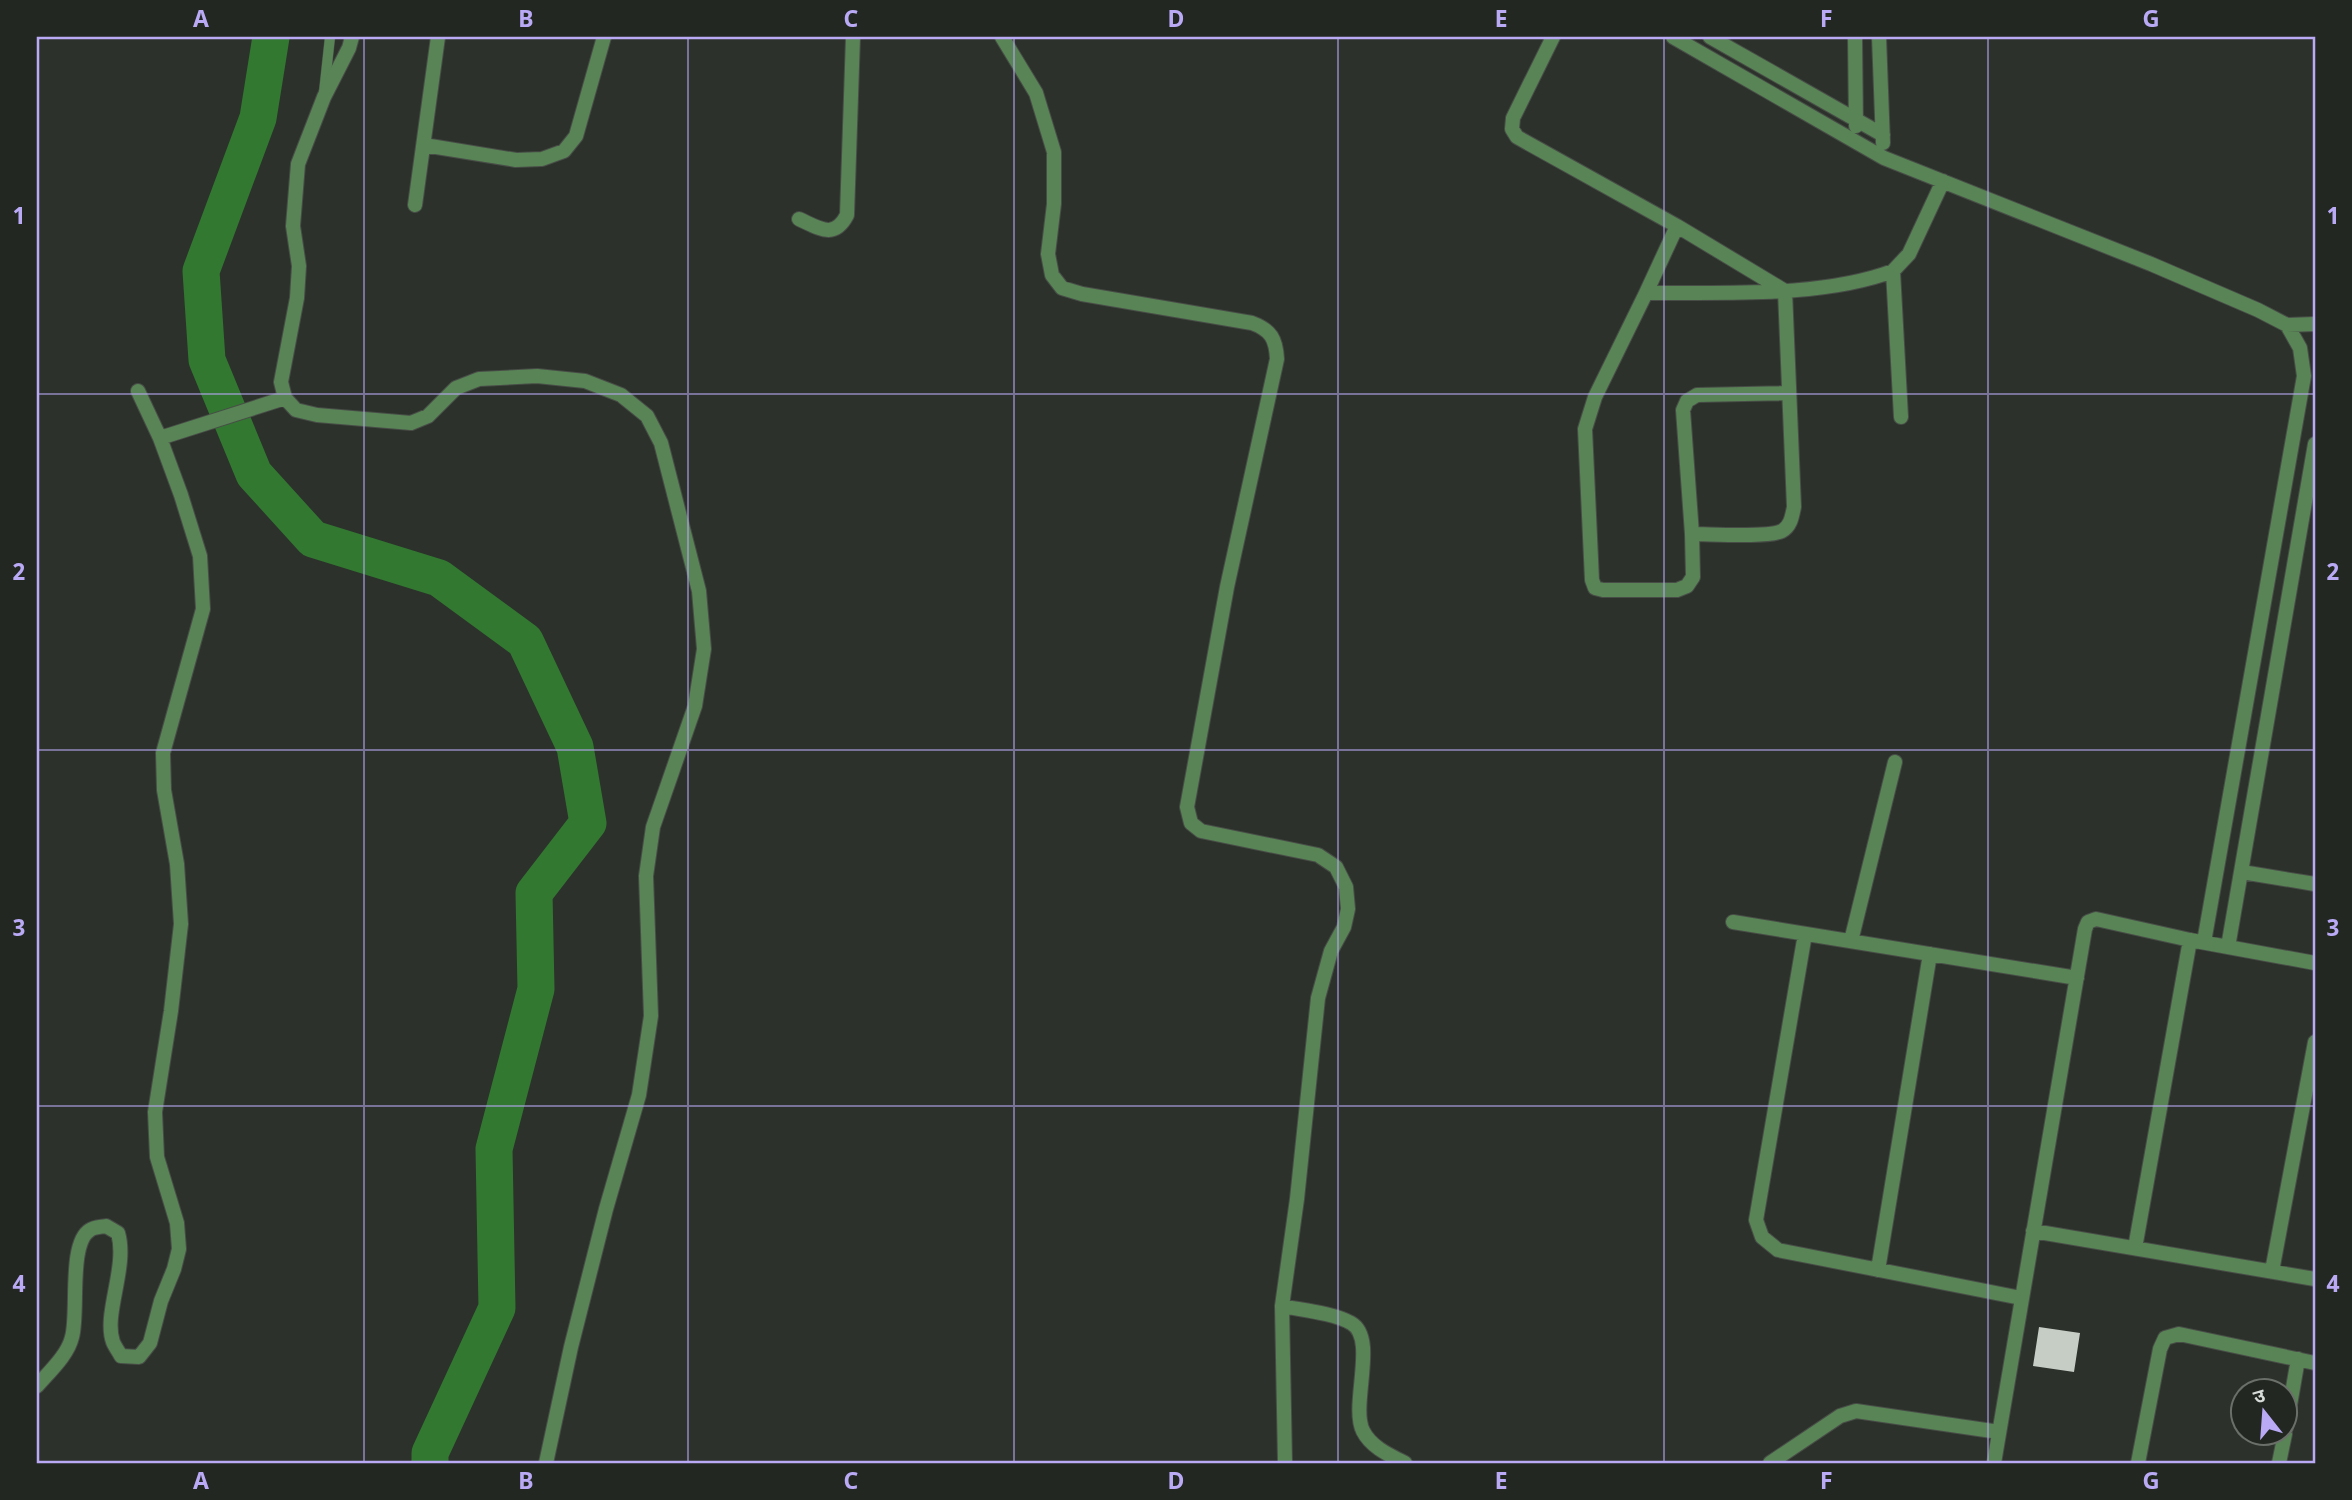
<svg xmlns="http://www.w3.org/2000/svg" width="2352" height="1500" viewBox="0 0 2352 1500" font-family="Georgia,'Noto Sans Devanagari',serif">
	<rect width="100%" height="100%" fill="#2c312b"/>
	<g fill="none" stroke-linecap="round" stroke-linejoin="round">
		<path stroke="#327831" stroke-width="37" d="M271,37l-13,81 -57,153 6,89 47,114 59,65 126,39 86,63 50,106 13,76 -54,70 2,96 -42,160 3,159 -67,145v10"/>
	</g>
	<path fill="#c6cdc5" d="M2039,1327l41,6 -6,39 -41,-6z"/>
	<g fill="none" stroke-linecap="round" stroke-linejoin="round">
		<g stroke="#484c47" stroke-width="11">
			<path id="service" d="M324,92l6,-55"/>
		</g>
		<g stroke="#484c47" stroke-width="16">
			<path id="minor" d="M352,37l-3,11 -25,49 -26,67 -5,62 6,40 -2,32 -16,84 4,16 11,12 21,5 94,8 17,-7 28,-28 23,-9 58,-3 48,5 36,14 26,21 14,27 38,148 5,58 -9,57 -42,121 -7,49 5,140 -12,79 -33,114 -35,138 -25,116
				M1002,37l34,56 18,59v52l-6,50 4,21 10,13 20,6 170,29c19,7 24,16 25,36l-50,228 -40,220 4,16 10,8 117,24 18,12 10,20 2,22 -4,18 -13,24 -13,47 -21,201 -15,107c20,4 52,7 69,17 27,15 -1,82 12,108 8,16 26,24 42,32
				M1553,37l-40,81 -1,11 5,8 160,89 108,65 9,216c-2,9 -3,19 -12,24 -14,7 -71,3 -90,3
				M1673,37l211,121 267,106 107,46 29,15 13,23 4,28 -100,566
				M1710,37l173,98
				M1855,37l1,89
				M1879,37l4,106
				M424,145l92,15 26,-1 22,-8 12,-15 28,-99
				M415,205l23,-168
				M799,219c20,9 35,21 48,-4l6,-178
				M1646,293l31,-67
				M2287,325l28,-1
				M1789,393l-92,2 -10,6 -4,9 9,124 1,43 -6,9 -10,4h-74l-8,-2 -3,-8 -7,-151 10,-32 51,-104c77,-1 175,5 247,-22
				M1901,417l-8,-146 16,-17 34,-73
				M160,438l125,-40
				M2242,872l73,12
				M1733,922l344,56
				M1805,934l-49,286 6,17 16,13 243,48
				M1851,941l44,-179
				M2228,947l87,-503
				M2033,1231l282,48
				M2135,1248l55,-308
				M1878,1270l52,-316
				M2272,1271l43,-229
				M1282,1306l3,157
				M37,1386c12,-14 31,-31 35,-49 7,-24 -4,-94 18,-107 4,-3 11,-3 16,-4l12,7c10,34 -15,81 -5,109 2,5 6,10 8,14l18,1 11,-14 11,-42 13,-32 5,-20 -2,-26 -20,-66 -2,-45 16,-101 10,-87 -4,-60 -13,-74 -1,-37 40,-144 -3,-53 -19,-61 -21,-57 -22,-47
				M2286,1428l12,-69
				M1770,1463l70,-47 16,-5 143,21
				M1994,1463l91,-534 3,-7 8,-3 94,21 125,23
				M2138,1463l22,-114 5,-11 14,-4 136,29
				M2279,1463l6,-29"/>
		</g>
		<use href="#service" stroke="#588456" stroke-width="10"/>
		<use href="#minor" stroke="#588456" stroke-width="14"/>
	</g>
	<path fill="none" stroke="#baaaf6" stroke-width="2" stroke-opacity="0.55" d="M364,37v1426M688,37v1426M1014,37v1426M1338,37v1426M1664,37v1426M1988,37v1426M37,394h2278M37,750h2278M37,1106h2278"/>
	<rect width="2352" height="1500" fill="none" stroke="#222721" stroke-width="77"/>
	<g transform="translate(2264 1412) rotate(343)"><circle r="33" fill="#222721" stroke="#6b6f6a" stroke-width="2"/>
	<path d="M0-5L12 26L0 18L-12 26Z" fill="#baaaf6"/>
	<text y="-10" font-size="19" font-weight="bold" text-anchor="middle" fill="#d8dcd8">उ</text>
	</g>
	<rect x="38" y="38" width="2276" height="1424" fill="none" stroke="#baaaf6" stroke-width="2.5"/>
	<g font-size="23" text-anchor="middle" font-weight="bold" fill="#baaaf6">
		<text x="201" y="27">A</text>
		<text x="526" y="27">B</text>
		<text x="851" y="27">C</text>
		<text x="1176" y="27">D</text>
		<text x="1501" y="27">E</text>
		<text x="1826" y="27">F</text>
		<text x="2151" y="27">G</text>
		<text x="19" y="224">1</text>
		<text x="2333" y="224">1</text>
		<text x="19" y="580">2</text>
		<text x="2333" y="580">2</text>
		<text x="19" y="936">3</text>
		<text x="2333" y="936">3</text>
		<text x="19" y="1292">4</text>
		<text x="2333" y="1292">4</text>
		<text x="201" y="1489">A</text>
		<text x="526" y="1489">B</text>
		<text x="851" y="1489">C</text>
		<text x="1176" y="1489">D</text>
		<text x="1501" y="1489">E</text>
		<text x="1826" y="1489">F</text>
		<text x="2151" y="1489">G</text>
	</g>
</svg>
